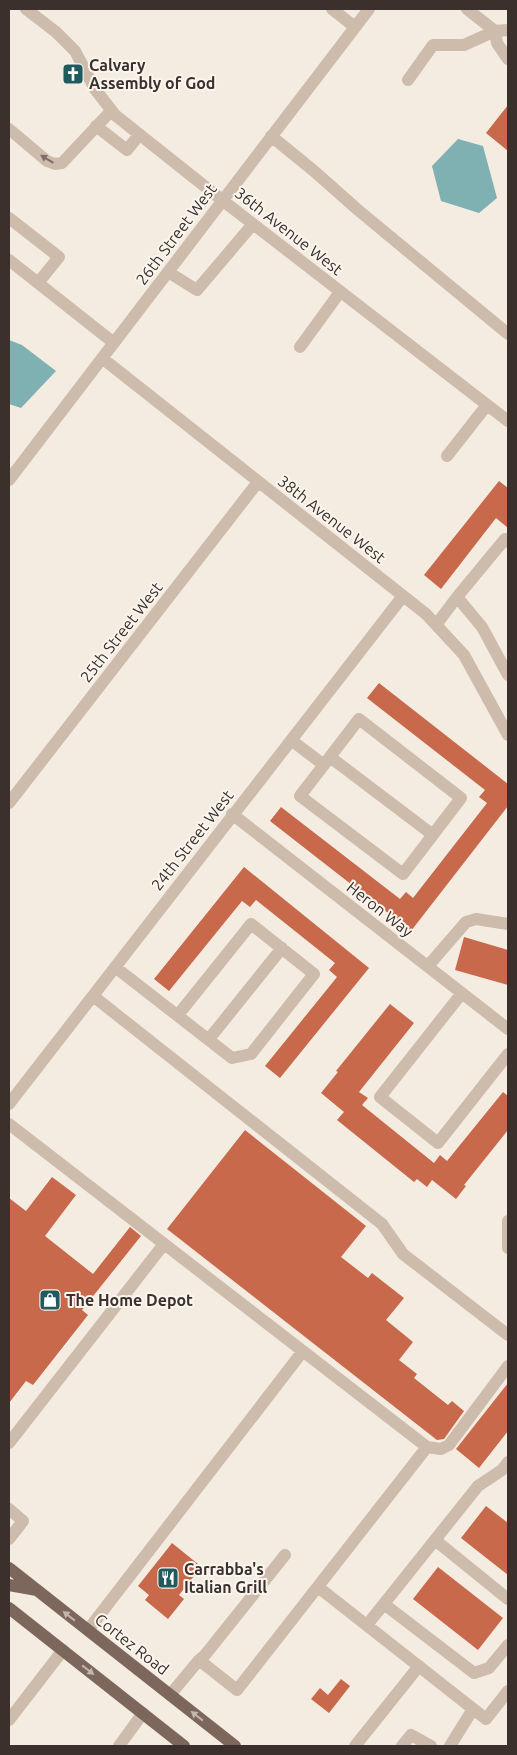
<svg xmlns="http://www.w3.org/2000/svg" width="517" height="1755" viewBox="0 0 517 1755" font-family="Ubuntu,sans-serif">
	<rect width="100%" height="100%" fill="#f4ebe1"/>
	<path fill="#7fb0b2" d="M458,139l25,7 14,52 -18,15 -38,-12 -9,-35z
		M9,340l13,5 34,26 -35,37 -12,-4z"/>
	<path fill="#c8694b" d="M508,105v46l-22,-18z
		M499,481l9,7v40l-12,-10 -55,71 -17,-14z
		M379,683l129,101v22l-97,125 -141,-110 11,-14 119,92 6,-7 7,6 74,-95 -8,-6 6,-7 -118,-92z
		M244,867l125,101 -89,110 -15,-12 72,-89 -8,-7 6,-7 -79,-63 -6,7 -8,-6 -73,90 -15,-12z
		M464,937l44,13v35l-53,-15z
		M390,1004l24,19 -55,69 9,6 -6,7 72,58 6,-8 7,6 56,-69 5,4v34l-44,55 2,1 -10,13 -24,-19 -5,7 -10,-8 -3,3 -77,-62 7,-8 -23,-19 17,-21 -2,-1z
		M245,1130l121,96 -25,31 27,21 4,-5 32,25 -18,22 27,22 -14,18 18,14 -3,4 34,27 4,-4 12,10 -20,28 -7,1 -270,-211z
		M52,1177l24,18 -31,41 48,38 37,-47 11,9 -59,74 6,5 -55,70 -7,-4 -17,22v-205l17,13z
		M508,1383v48l-29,37 -23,-19z
		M486,1506l22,17v52l-47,-37z
		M172,1543l26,21 -3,4 3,3 -19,24 5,4 -16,20 -23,-19 4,-5 -11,-9z
		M438,1567l65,51 -25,32 -65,-51z
		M341,1679l9,7 -21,27 -18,-14 9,-11 8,7z"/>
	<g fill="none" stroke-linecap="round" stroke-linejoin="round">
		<path stroke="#cdbbac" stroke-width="12" d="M26,9l30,23 19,19 20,38 20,26 107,85 286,221
			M332,9l23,18
			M467,9l28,22 13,-1
			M408,80l25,-35h31l31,-14 2,12 11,16
			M96,126l31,24 12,-15
			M9,129l38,32 8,3 7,-1 49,-52
			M271,136l43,35 44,39 150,124
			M9,218l50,39 -21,26
			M9,260l105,83
			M168,272l29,18 56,-66
			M300,347l40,-55
			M102,358l324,256 38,41 44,80
			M447,456l40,-51
			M9,480l360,-471
			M457,597l25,30 26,48
			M436,625l21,-28 48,-58 3,3
			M359,719l102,79 -58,76 -103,-78z
			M291,740l33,25
			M330,757l103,78
			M9,803l249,-321
			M232,814l276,215
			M428,966l38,-44 10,-3 32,5
			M115,967l117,91 19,-4 63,-80 -63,-50 -73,91
			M462,993l-82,104 58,46 70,-89
			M93,996l289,228 21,30 105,81
			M209,1039l73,-91
			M9,1104l394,-508
			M9,1124l418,323 -190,243 -38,-30 -29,35
			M508,1221v27
			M9,1443l155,-199
			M427,1447l14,2 8,-4 59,-79
			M9,1509l14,12 -14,18
			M435,1540l73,59
			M318,1587l168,132 22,-28
			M384,1604l90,69 15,-5 19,-23
			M367,1625l111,-139 24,-16 6,-8
			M88,1630l215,-279
			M199,1660l6,-5 80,-100
			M9,1720l54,-70
			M119,1746l24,-33
			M355,1746l64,-80
			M402,1746l9,-11 20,11
			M450,1746l23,-37"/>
		<path stroke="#7d675c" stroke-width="12" d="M9,1568l226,178
			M9,1585l28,5
			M9,1608l175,138"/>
	</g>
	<defs><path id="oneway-solid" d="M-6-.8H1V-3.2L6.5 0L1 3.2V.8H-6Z" transform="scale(1.25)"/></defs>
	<use fill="#7d6f65" href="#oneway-solid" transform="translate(47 159) rotate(-149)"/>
	<g fill="#c2b5ac">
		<use href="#oneway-solid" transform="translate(69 1616) rotate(-142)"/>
		<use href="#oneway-solid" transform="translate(88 1670) rotate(38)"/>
		<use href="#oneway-solid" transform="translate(197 1716) rotate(-142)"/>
	</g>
	<defs>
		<g id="church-square" transform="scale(1.125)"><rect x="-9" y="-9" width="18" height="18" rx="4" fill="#1f5a5e" stroke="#fbf5ee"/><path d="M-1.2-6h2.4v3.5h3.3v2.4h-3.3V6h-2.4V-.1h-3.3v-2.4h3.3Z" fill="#fff"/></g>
		<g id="shop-square" transform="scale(1.125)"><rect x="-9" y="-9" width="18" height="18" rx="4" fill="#1f5a5e" stroke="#fbf5ee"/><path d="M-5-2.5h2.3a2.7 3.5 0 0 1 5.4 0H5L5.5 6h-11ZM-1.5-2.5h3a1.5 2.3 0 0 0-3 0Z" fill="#fff"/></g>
		<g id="restaurant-square" transform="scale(1.125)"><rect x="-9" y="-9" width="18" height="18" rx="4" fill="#1f5a5e" stroke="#fbf5ee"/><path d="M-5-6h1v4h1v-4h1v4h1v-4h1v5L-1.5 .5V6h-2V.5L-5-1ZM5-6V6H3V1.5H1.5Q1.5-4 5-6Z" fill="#fff"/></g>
	</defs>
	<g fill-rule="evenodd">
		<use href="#church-square" x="73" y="74"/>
		<use href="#shop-square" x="50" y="1300"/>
		<use href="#restaurant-square" x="168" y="1578"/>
	</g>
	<g text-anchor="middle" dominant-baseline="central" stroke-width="4" stroke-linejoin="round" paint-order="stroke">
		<g font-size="16" font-weight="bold" fill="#3b302b" stroke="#fbf5ee" text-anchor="start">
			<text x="89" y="65">Calvary<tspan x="89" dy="18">Assembly of God</tspan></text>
			<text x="66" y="1300">The Home Depot</text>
			<text x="184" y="1569">Carrabba's<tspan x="184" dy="18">Italian Grill</tspan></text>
		</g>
		<g font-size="16" fill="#3b302b" stroke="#fbf5ee">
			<text transform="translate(289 231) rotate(38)">36th Avenue West</text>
			<text transform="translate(176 234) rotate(-53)">26th Street West</text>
			<text transform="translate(332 519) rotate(38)">38th Avenue West</text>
			<text transform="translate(121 632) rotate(-52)">25th Street West</text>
			<text transform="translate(192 840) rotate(-52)">24th Street West</text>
			<text transform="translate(380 909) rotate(38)">Heron Way</text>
			<text transform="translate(132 1644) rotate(38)">Cortez Road</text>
		</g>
	</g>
	<rect width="517" height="1755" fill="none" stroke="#3b302b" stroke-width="20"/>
</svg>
